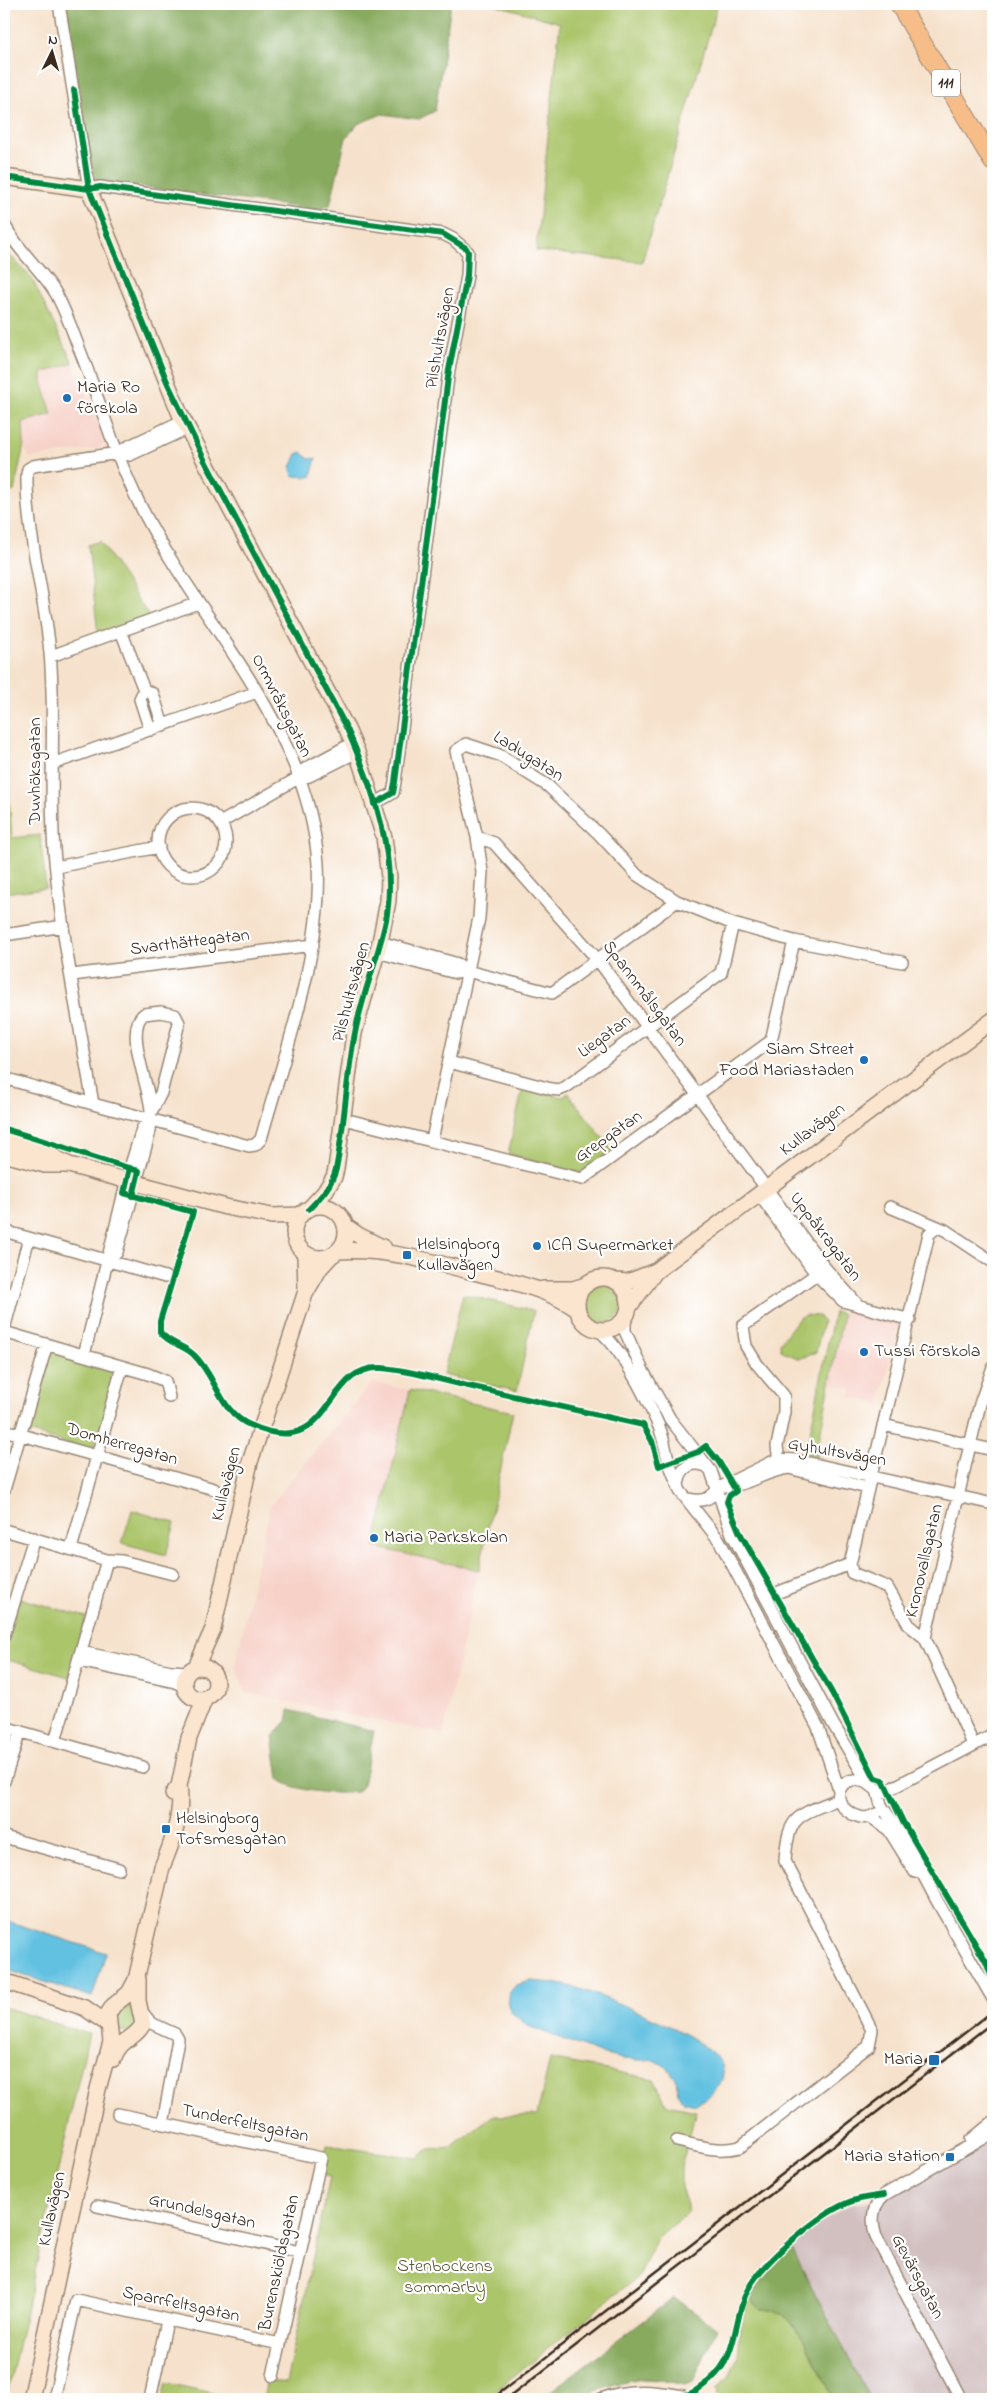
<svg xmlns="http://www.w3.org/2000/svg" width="997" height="2403" viewBox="0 0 997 2403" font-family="'Indie Flower',sans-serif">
	<rect width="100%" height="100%" fill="#fff"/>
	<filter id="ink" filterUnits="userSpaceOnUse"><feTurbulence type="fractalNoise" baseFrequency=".02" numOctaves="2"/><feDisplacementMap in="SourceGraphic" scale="10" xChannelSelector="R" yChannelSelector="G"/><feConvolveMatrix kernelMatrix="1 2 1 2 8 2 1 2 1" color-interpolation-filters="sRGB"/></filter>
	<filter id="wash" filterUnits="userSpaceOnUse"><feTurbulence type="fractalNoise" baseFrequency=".0096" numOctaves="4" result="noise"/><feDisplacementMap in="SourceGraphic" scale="20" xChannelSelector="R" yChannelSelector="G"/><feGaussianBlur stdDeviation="1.12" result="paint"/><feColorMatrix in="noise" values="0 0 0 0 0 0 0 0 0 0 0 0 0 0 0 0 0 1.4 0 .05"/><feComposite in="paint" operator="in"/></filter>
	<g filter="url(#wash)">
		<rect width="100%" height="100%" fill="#f6e2cc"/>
		<path fill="#f7d1c8" d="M73,363l32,77 -6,8 -70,10 -5,-13 -1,-23 29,-8 -10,-32v-9z
			M845,1308l54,13 -19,83 -29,-7 1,-9 -23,-4z
			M372,1382l141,30 -70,322 -197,-41 -11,-28 35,-159z"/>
		<path fill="#d2bfc0" d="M993,2140v259h-124l-79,-154 51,-37 11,-5 25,-3z"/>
		<path fill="#abc56b" stroke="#737844" d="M494,4h224l-76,258 -106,-11 24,-228z
			M4,249l27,28 42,86 -31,10v9l10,32 -29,8 1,23 -10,46 -10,2z
			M100,541l50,77 -52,16 -10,-89z
			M4,731l8,107 28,-3 6,53 -42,5z
			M523,1087l40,10 5,-4 44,57 -31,23 -73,-19z
			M585 1304a19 19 0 1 1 38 0a19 19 0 1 1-38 0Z
			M463,1294l71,17 -17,80 -74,-16z
			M834,1312l9,2 -27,143 -10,-4z
			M805,1315l14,1 4,6 -7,30 -17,7 -18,-9 -1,-7 19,-25z
			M50,1349l68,21 -25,81 -68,-20z
			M410,1390l103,22 -34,158 -105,-23z
			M132,1510l43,13 -9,32 -44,-12z
			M19,1598l67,19 -17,60 -65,-18v-7z
			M113 2019a13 13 0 1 1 26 0a13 13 0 1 1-26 0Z
			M4,2007l85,27 -83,365h-2z
			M550,2059l104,20 13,26 29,6 -15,57v19l8,24 -32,27 -17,37 -155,124h-222l4,-19 19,3 44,-206 -9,-2 6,-30 91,13 11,-9 22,-2 41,-31 45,-1z
			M749,2297l11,12 11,1 13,5 20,25 30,59h-114l-4,-5 2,-4h-3l14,-13 9,-22 3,-29z
			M166,2383l74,16h-78z"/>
		<path fill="#88aa5f" stroke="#626a3e" d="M65,4h386l-16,107 -16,8 -37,-5 -24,10 -12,14 -16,67 -12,5 -220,-29 -5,-6z
			M289,1710l85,21 -11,54 -6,7c-19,3 -63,0 -78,-13l-6,-43 14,-15z
			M790,2245l80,154h-36l-30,-59 -20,-25 -13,-5 -11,-1 -11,-12z
			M674,2298l43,30 -24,54 -8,3 -25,-5 -18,-1 -39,8 -23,12h-40z"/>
		<path fill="#62c1e1" stroke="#4e7680" d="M302,452l7,7 7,-1 -5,19 -18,-1 -2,-9 6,-13z
			M4,1920l102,33 -14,44 -88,-28z
			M531,1981c16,1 31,3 46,7 27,9 146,53 146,82 1,17 -15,27 -27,35l-13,-3 -5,-9 -2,-14 -8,-11 -11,-7 -34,-2 -18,-4 -77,-29 -17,-14 -3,-7 2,-13 6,-7z"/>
	</g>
	<g filter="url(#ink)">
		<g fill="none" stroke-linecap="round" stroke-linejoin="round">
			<g stroke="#988675" stroke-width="14">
				<path id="street" d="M59,4l30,185 11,-2 343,47 10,5 15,13 -1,24 -18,94 -54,412 -2,11 -19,11
					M4,224c13,26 36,44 51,68 11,19 18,41 26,61 19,49 34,102 58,150 59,119 170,221 179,361 5,88 -34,191 -57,275l-6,6 -6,1 -156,-42c-14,-84 -32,-169 -39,-254 -5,-66 2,-131 -4,-197 -5,-59 -24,-119 -23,-179l1,-5 5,-3 85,-13 12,2 58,-27
					M118,453l9,-6 57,-27
					M121,631l23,59
					M51,656l147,-53
					M150,730l-10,-31 4,-9 9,4 10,32
					M52,764l205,-72
					M298,778l7,-9 48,-26
					M158 842a34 34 0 1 1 68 0a34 34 0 1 1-68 0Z
					M220,823l78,-45 11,-2 48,-24
					M477,837l17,6 104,117 227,308 33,37
					M56,867l103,-20
					M4,935l60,-9
					M380,942l78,22 9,7
					M377,952l79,21 11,-2 85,22 125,-92
					M72,975l241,-30
					M449,1062l102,27 8,1 7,-3 155,-114 12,-49
					M4,1078l89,26
					M344,1119l238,60 189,-138 23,-100
					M432,1140l47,-222 3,-46 -5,-35 -21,-86 10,-7 33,11 49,31 51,48 38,41 40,26 56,23 61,17 108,21
					M759,1194l57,80 27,27 67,19
					M890,1207l55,23 48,32
					M4,1231l161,46
					M109,1261l8,-9 33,-121c-1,-6 1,-13 1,-19 0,-23 -28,-82 -7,-98l17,-2 14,3 4,8 -18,70 -10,19
					M625,1319v12l18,40 27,48 41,52 21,63 101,190 36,60 8,6 4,15 25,37 30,57 57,100
					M4,1329l25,-91
					M597,1329c23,16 48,66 60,93 6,12 8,27 12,40 3,10 8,19 11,29l39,49 99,187 21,63
					M4,1332l144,42 17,7 4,16
					M84,1355l46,-187 12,-39 7,-9
					M883,1425l110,25
					M4,1430l210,59
					M780,1469l-3,-23 7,-34v-16l-27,-32 -11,-18 -3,-20 82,-58
					M679,1481c2,-15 15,-21 29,-14
					M728,1487c22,-3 40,-17 61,-19l78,20
					M4,1490l43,-146
					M689,1499c11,3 22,1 28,-10l61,-30 18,1 197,44
					M4,1530l103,30 15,1 51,13
					M71,1549l51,-182
					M774,1594l76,-30
					M4,1635l30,-97
					M925,1638l-16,-13 -22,-38 -35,-14 -2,-9 79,-330 8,-7
					M81,1652l90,19 17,1
					M79,1661l96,21 9,4
					M4,1727l139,40
					M55,1741l52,-181
					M973,1744l-48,-106 45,-193 10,-41 13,-37
					M4,1781l16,-50
					M869,1784c-30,-16 -44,21 -12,32 7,3 12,2 19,-2
					M879,1795l114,-60
					M871,1817l18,13 26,42
					M4,1837l115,32
					M142,2012l9,11 24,11 3,5 -15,85
					M118,2114l203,44 -48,218
					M971,2140l22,-18
					M677,2141c22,5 41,12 63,6l129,-101 3,-16 -87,-169c3,-47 13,-45 53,-62
					M97,2206l203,46
					M54,2399l22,-99 204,44
					M150,2399l17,-78
					M601,2399c28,-11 53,-8 82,-3l4,3
					M961,2399l-85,-162c-5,-15 -4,-31 8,-42l109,-62"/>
			</g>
			<g stroke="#988675" stroke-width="18">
				<path id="secondary" d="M4,177l85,12 91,225 167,315 10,23 27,85 5,40 -1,24 -8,41 -26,91 -18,136 -2,8 -10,16 -15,16
					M4,1140l36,10 29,15 157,42 46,9 29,-1
					M4,1154l41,11h23
					M294 1232a26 26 0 1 1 52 0a26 26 0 1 1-52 0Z
					M345,1226l13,9 26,13
					M338,1251c48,-3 90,10 136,21 37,10 73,16 104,38
					M305,1253l1,39
					M577 1304a26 26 0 1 1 52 0a26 26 0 1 1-52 0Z
					M615,1281l13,1 28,-11 337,-251
					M543,1289h30l13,-4
					M629,1307l26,-35
					M184 1683a16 16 0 1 1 32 0a16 16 0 1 1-32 0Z
					M196,1667l17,-38 37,-167 16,-48 39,-120 15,-26 11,-12
					M173,1794l6,-8 10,-48 16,-40
					M4,1981l81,27 23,16
					M113,2059c8,-22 22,-19 30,-35l-5,-23v-22
					M31,2399l67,-310 13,-47 -3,-28 5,-8 16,-13 7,-13 26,-113c10,-23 21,-56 17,-81"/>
			</g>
			<g stroke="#988675" stroke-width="20">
				<path id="primary" d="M899,4l94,158"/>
			</g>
			<use href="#street" stroke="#fff" stroke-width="11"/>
			<use href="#secondary" stroke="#fce5cf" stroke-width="15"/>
			<use href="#primary" stroke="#f7bd88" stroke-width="18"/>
			<path stroke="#3b2a1e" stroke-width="2.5" d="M492,2399l501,-388
				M507,2399l486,-377"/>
			<g stroke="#fff" stroke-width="9">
				<path id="cycleway" d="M74,90l15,99 79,195 36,75 143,270c26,59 51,126 39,191 -8,38 -24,75 -31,113 -9,45 -10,91 -19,136 -4,16 -15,28 -27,40
					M4,177l85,12 11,-2 343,47 23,14 2,4 -1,24 -18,94 -54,412 -2,11 -19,11
					M4,1129c45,13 90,29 135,42l-6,25
					M130,1168l-6,25 69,19 -33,109v11c9,12 24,13 34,23 22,21 26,57 56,70 84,38 73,-61 131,-57 31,2 62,13 92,19 57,13 114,26 170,38l9,16 7,25 39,-14 8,-6 13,16 17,29 -7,5 -2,6 13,31 92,160 43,85 8,2 20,42 83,140 7,18
					M683,2396c10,-2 17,-8 26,-15 30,-25 23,-57 38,-90 14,-28 71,-76 100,-88 11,-5 25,-6 37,-8"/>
			</g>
			<use href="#cycleway" stroke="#00873e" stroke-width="6"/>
		</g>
	</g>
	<g fill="#1f6fb2" stroke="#fff" stroke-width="2">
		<circle cx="67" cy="398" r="5"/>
		<circle cx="864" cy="1060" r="5"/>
		<circle cx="537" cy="1246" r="5"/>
		<rect x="402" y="1250" width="10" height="10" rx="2.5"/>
		<circle cx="864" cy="1352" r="5"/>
		<circle cx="374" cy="1538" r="5"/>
		<rect x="161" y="1824" width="10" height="10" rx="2.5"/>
		<rect x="928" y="2054" width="12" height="12" rx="2.5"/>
		<rect x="945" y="2152" width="10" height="10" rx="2.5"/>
	</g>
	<g text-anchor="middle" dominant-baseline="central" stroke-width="4.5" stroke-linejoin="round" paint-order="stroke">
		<rect fill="#fff" stroke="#766a62" stroke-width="1" x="932" y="69.5" width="28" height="27" rx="4"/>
		<g font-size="16" font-weight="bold" fill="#3b2a1e">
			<text x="946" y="83">111</text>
		</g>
		<g font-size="18" fill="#3b2a1e" stroke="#fff">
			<text transform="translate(441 338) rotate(-80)">Pilshultsvägen</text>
			<text transform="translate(281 706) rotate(63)">Ormvråksgatan</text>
			<text transform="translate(528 757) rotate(32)">Ladugatan</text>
			<text transform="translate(36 771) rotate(-90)">Duvhöksgatan</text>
			<text transform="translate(190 943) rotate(-7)">Svarthättegatan</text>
			<text transform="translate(352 992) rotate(-75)">Pilshultsvägen</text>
			<text transform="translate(644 994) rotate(53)">Spannmålsgatan</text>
			<text transform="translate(605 1037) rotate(-36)">Liegatan</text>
			<text transform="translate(813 1130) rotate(-37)">Kullavägen</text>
			<text transform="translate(609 1137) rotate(-35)">Grepgatan</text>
			<text transform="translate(825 1237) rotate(53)">Uppåkragatan</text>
			<text transform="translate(122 1445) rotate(16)">Domherregatan</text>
			<text transform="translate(837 1453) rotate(10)">Gyhultsvägen</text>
			<text transform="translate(227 1484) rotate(-76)">Kullavägen</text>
			<text transform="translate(925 1561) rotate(-77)">Kronovallsgatan</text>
			<text transform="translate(245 2124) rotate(12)">Tunderfeltsgatan</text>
			<text transform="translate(53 2209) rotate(-78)">Kullavägen</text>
			<text transform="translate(202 2212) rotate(13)">Grundelsgatan</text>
			<text transform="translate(280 2263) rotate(-78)">Burenskiöldsgatan</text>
			<text transform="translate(917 2277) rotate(62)">Gevärsgatan</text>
			<text transform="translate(181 2305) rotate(12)">Sparrfeltsgatan</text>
		</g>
		<g font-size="18" fill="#3b2a1e" stroke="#fff" text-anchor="start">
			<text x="77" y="388">Maria Ro<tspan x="77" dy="21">förskola</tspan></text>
			<text x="854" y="1050" text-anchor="end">Siam Street<tspan x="854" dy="21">Food Mariastaden</tspan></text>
			<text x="417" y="1245">Helsingborg<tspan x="417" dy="21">Kullavägen</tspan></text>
			<text x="547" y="1246">ICA Supermarket</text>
			<text x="874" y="1352">Tussi förskola</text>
			<text x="384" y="1538">Maria Parkskolan</text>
			<text x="176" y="1819">Helsingborg<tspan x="176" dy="21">Tofsmesgatan</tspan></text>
			<text x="923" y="2060" text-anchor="end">Maria</text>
			<text x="940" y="2157" text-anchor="end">Maria station</text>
		</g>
		<g font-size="18" fill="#5d5835" stroke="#fff">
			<text x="445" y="2267">Stenbockens<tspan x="445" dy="21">sommarby</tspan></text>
		</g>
	</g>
	<rect width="997" height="2403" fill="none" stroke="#fff" stroke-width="20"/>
	<g transform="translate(52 52) rotate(5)" stroke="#ffffff" stroke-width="4" paint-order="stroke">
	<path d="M0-4L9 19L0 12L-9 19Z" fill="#3b2a1e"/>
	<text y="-8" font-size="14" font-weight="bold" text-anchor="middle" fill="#3b2a1e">N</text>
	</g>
</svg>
